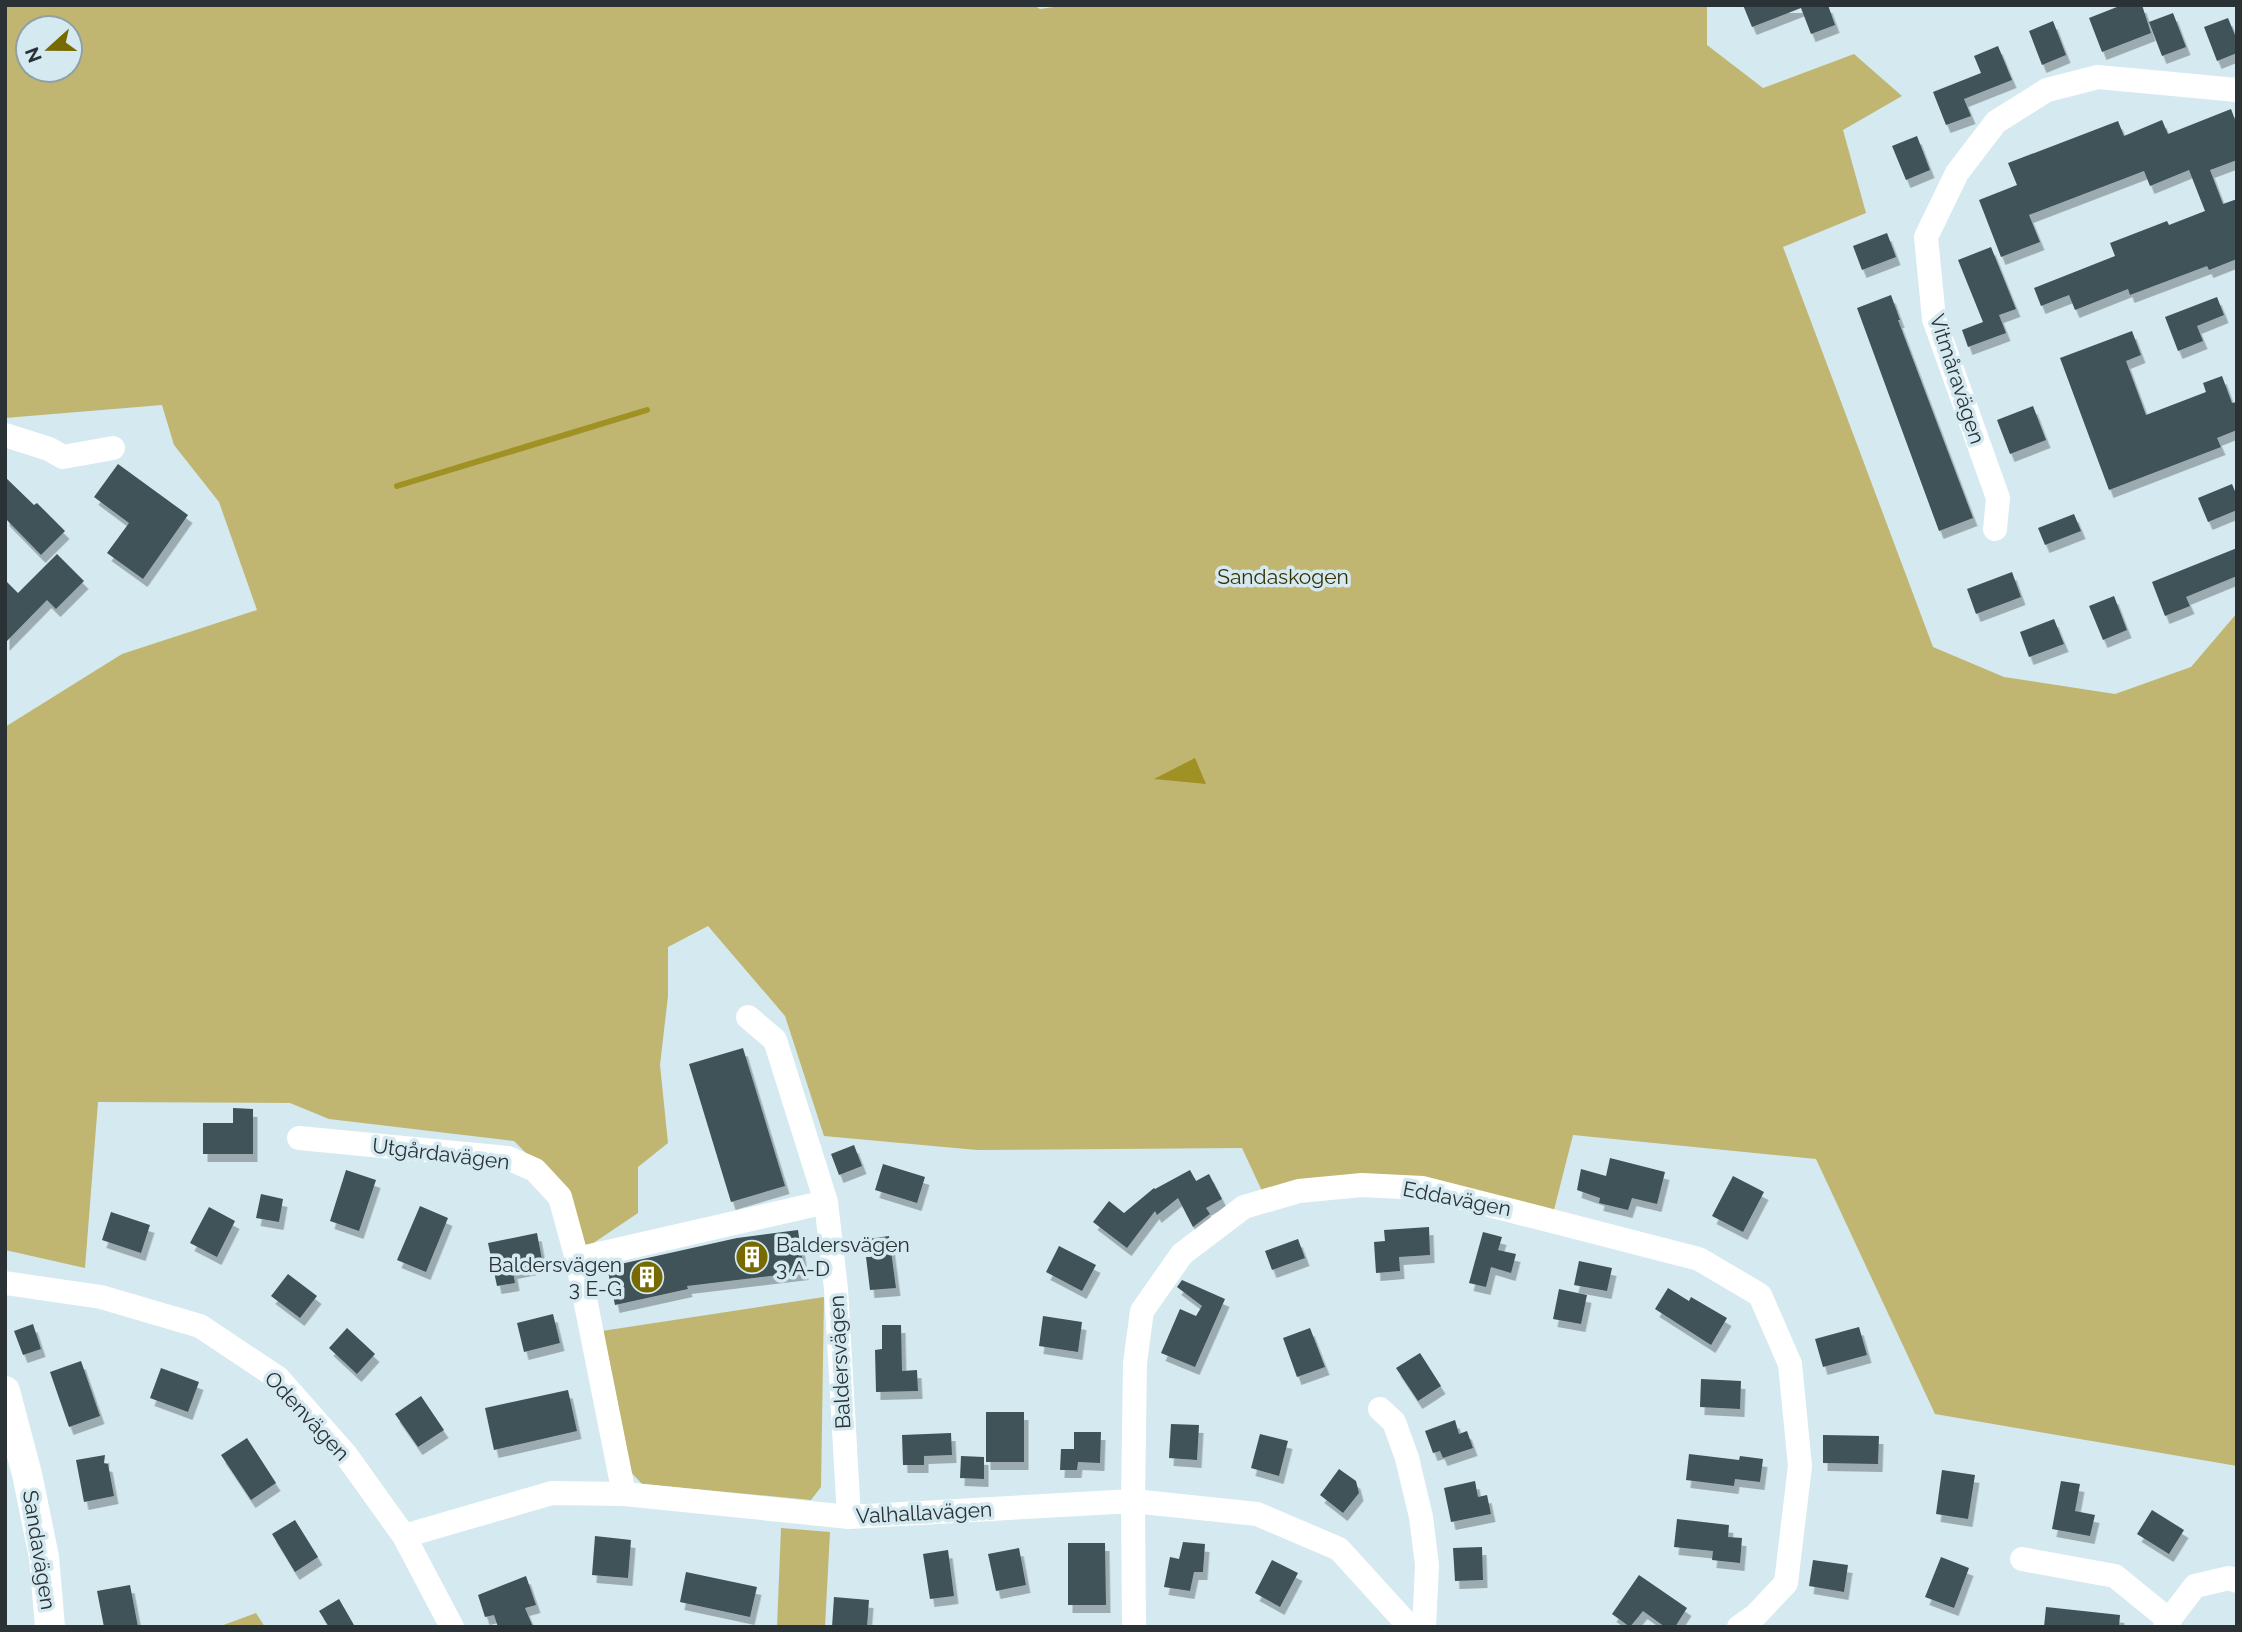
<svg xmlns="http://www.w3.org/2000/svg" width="2242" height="1632" viewBox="0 0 2242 1632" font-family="Raleway,sans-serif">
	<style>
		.green { fill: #c0b671; fill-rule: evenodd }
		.water { fill: #a09124 }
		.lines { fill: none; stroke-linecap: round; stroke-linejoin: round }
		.stream { stroke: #a09124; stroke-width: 6 }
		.building { fill: #415258; filter: url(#shadow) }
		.minor { stroke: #fff; stroke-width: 24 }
		.tertiary { stroke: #fff; stroke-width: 30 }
		.labels { text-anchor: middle; stroke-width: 7; stroke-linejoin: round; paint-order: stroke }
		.street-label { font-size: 21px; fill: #2a3235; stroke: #d4e9f0 }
		.park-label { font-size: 21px; fill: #363002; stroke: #d4e9f0 }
		.poi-label { font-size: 21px; fill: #2a3235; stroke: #d4e9f0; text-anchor: start }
	</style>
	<defs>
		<filter id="shadow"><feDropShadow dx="4.5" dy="8" stdDeviation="0" flood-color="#0004"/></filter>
	</defs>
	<rect width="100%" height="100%" fill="#d4e9f0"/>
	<path class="green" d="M5,5h1029l6,4 28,-4h639v40l56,43 91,-34 48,42 -59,34 23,83 -83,34 150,400 71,30 111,17 76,-27 46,-54v853l-302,-52 -119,-255 -243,-24 -19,75 -130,-32 -162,13 -20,-43 -265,2 -153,-14 -39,-120 -77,-90 -40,21v49l-8,69 8,78 -30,24v46l-52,35 -18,-53 -54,-54 -185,-22 -39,-16 -192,-1 -13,166 -80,-18v-523l117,-73 135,-44 -38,-108 -45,-57 -12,-40 -157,13zM28,28h42v42h-42z
		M824,1297l-3,190 -10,13 -169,-16 -12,-13 -28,-140z
		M781,1528l49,4 -5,95h-48z
		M256,1613l9,14h-47z"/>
	<path class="water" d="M1195,758l11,26 -52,-5z"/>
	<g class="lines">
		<path class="stream" d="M397,486l250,-76"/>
	</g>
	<path class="building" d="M1743,5h85l7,20 -24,9 -10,-26 -49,19z
		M2122,5h20l9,28 -49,19 -13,-34z
		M2173,13l13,34 -24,9 -13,-34z
		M2228,18l9,22v13l-20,8 -13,-34z
		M2053,21l13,34 -24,10 -13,-34z
		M1998,46l14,34 -48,19 7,17 -25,9 -13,-33 48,-19 -7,-17z
		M2231,109l6,16v35l-27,10 13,34 14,-5v60l-28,11 -2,-4 -77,29 -2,-6 -53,21 -6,-15 -28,11 -7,-18 81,-32 -5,-13 57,-22 2,4 36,-14 -16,-41 -39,16 -6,-15 -115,44 11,27 -39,15 -22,-57 38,-15 -9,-22 110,-42 6,15 38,-16 6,14z
		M1917,136l13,34 -24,10 -14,-34z
		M1887,233l9,24 -34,13 -9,-24z
		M1991,247l25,62 -17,6 7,18 -38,14 -6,-17 21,-8 -25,-62z
		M1891,295l9,25h-2l75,198 -34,13 -82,-223z
		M2217,297l7,18 -27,11 6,15 -25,10 -13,-34z
		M2132,331l9,24 -15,6 20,54 60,-23 -3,-9 19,-7 10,27 5,-1v28l-20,8 4,9 -112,43 -49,-132z
		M2033,406l13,34 -36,14 -13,-34z
		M118,464l70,51 -45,64 -36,-26 22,-30 -35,-26z
		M5,477l29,28 3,-2 28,28 -24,24 -36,-37z
		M2232,484l5,12v14l-29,12 -10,-24z
		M2074,514l7,17 -36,14 -7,-17z
		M2237,548v28l-51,21 4,9 -25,10 -13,-34z
		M57,554l27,27 -28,28 -9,-9 -42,43v-63l13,13z
		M2012,572l9,25 -45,17 -9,-25z
		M2114,596l13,34 -24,10 -14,-34z
		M2054,619l10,25 -35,13 -9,-25z
		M743,1048l42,138 -54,16 -42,-138z
		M233,1108l20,1v45h-50v-31h30z
		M854,1145l8,21 -23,9 -8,-21z
		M1610,1158l55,14 -8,32 -25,-6 -4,12 -29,-7 1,-5 -23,-8 4,-21 25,7z
		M883,1164l42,13 -8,26 -42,-13z
		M346,1170l30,10 -17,51 -29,-10z
		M1190,1170l6,11 13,-7 13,25 -16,9 4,6 -17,13 -15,-29 -21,17 -2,-4 -28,37 -34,-26 16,-21 15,12 30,-25 1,1z
		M1733,1176l31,16 -21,40 -31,-16z
		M261,1194l22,5 -4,23 -23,-4z
		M420,1206l28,12 -22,54 -29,-12z
		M209,1207l26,14 -18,36 -27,-14z
		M111,1212l39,13 -9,28 -39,-13z
		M1429,1227l1,28 -31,2 1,14 -24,2 -2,-31 11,-1 -1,-11z
		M798,1230l6,42 -117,14 1,3 -73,16 -8,-38 130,-29z
		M1483,1232l19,5 -4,13 18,4 -5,19 -20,-6 -5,20 -17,-4z
		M537,1233l6,32 -30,6 2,12 -18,3 -9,-43z
		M889,1236l7,52 -26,2 -4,-33h5l-3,-18z
		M1298,1239l7,19 -33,12 -7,-19z
		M1059,1246l37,19 -14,26 -36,-19z
		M1579,1261l33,7 -5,23 -33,-6z
		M288,1274l29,22 -17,22 -29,-22z
		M1182,1280l43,19 -30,68 -34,-14 19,-44 16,7 6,-10 -25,-19z
		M1668,1288l21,13 2,-4 36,21 -16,27 -56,-36z
		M1559,1289l28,6 -6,29 -28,-5z
		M553,1314l7,29 -36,9 -7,-29z
		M1043,1316l39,6 -4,30 -39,-6z
		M33,1324l8,25 -18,6 -9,-24z
		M882,1325h19l1,46 15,-1 1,21 -42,1 -1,-42 7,-1z
		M1859,1327l8,28 -44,12 -8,-28z
		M347,1328l28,26 -18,20 -28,-26z
		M1310,1328l15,39 -28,10 -14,-39z
		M1420,1353l21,33 -23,15 -22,-33z
		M81,1361l19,55 -31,11 -19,-55z
		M161,1368l38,14 -11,30 -38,-14z
		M1701,1379l40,2 -1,28 -40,-2z
		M568,1390l9,41 -83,19 -9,-42z
		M421,1396l23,34 -26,17 -23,-33z
		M986,1412h38v50h-38z
		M1455,1420l4,14 8,-3 6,17 -30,10 -3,-7 -7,2 -8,-22z
		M1171,1424l28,1 -2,35 -28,-2z
		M1074,1432h27l-1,31 -22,-1 -1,8h-17l1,-21h13z
		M951,1433l1,22 -28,1v9h-21l-1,-30z
		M1260,1434l28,7 -9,35 -28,-8z
		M1823,1435l56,1 -1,28 -55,-1z
		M247,1438l29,45 -25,17 -30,-45z
		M1689,1454l50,6 1,-4 23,3 -3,23 -25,-3 -1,7 -48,-6z
		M105,1455l-1,8 4,1 6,32 -30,6 -8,-42z
		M961,1456l23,1v22l-24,-1z
		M1339,1469l17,12 3,12 -16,20 -23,-18z
		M1942,1470l33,5 -7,44 -32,-5z
		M1475,1481l3,16 9,-2 4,19 -40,8 -7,-34z
		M2061,1481l19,3 -5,27 20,4 -5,21 -38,-7z
		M2152,1510l32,20 -15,24 -32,-20z
		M1677,1519l52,6 -1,12 14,1 -2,25 -28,-3 1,-9 -39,-4z
		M295,1520l23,37 -23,15 -23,-38z
		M595,1536l36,4 -3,38 -36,-3z
		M1183,1542l22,2 -2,28h-9l-4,19 -26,-4 6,-30 9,2z
		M1068,1543h37l1,62h-38z
		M1482,1547l1,33 -28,1 -2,-33z
		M1019,1548l7,37 -30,6 -8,-37z
		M948,1550l6,46 -24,3 -7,-45z
		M1941,1557l28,11 -15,40 -29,-11z
		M1272,1560l26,13 -18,34 -25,-14z
		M1813,1560l35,5 -4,27 -35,-6z
		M686,1572l71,15 -7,30 -70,-15z
		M1639,1575l48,33 -12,19h-10l-22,-16 -13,16 -18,-13z
		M526,1576l10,29 -11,3 8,19h-35l-4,-12 -9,2 -7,-22z
		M130,1585l8,42h-34l-7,-36z
		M834,1597l35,3 -2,27h-35z
		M339,1599l16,28h-26l-10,-16z
		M2046,1607l74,8 -1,12h-75z"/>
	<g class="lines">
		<path class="minor" d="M5,435l44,14 14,8 50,-9
			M1995,529l3,-31 -64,-179 -8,-82 31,-64 39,-51 51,-32 51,-13 139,13
			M748,1017l27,23 51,162 10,87 13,228
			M299,1138l209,20 27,12 25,27 17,62 47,235
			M577,1259l249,-57
			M5,1283l96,14 99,29 78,52 68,77 58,81 48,91
			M1380,1409l14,13 13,36 14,59 6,48 -3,62
			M404,1536l148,-43 72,1 225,23 284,-16 124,13 82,35 71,78
			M2022,1559l93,17 54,44 -4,7
			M2169,1620l26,-34 34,-8 8,3
			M1134,1627l-1,-126 2,-138 7,-52 40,-57 62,-47 55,-16 63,-6 61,3 276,71 61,36 30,69 10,102 -14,117 -30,32 -17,12"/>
		<path class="tertiary" d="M5,1391l22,83 17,83 6,70"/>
	</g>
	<defs>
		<symbol id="building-disc" viewBox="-11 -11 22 22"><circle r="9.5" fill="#766a01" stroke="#d4e9f0"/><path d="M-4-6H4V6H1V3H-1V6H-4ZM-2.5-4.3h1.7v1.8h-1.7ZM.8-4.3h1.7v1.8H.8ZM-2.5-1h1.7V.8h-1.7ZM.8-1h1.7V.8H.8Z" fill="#fff"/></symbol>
	</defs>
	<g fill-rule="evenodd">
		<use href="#building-disc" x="733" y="1238" width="38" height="38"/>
		<use href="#building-disc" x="628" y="1258" width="38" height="38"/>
	</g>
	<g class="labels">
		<g class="street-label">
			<text transform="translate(1957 379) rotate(72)" y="7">Vitmåravägen</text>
			<text transform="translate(441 1154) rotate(7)" y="7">Utgårdavägen</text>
			<text transform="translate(1457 1199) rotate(11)" y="7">Eddavägen</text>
			<text transform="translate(840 1362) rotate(-93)" y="7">Baldersvägen</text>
			<text transform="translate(307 1416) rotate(47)" y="7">Odenvägen</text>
			<text transform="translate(924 1513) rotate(-3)" y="7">Valhallavägen</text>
			<text transform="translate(39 1550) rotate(81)" y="7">Sandavägen</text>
		</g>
		<g class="park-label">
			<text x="1283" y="584">Sandaskogen</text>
		</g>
		<g class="poi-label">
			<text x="776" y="1252">Baldersvägen<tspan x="776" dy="24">3 A-D</tspan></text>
			<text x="622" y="1272" text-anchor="end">Baldersvägen<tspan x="622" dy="24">3 E-G</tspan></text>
		</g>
	</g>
	<rect width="2242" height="1632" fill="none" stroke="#2a3235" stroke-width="14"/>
	<g transform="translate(49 49) rotate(249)"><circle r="33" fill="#d4e9f0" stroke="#90a0a5" stroke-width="2"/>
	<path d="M0-5L12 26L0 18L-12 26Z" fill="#766a01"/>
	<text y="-10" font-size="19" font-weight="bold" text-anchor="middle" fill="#2a3235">N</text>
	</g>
</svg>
